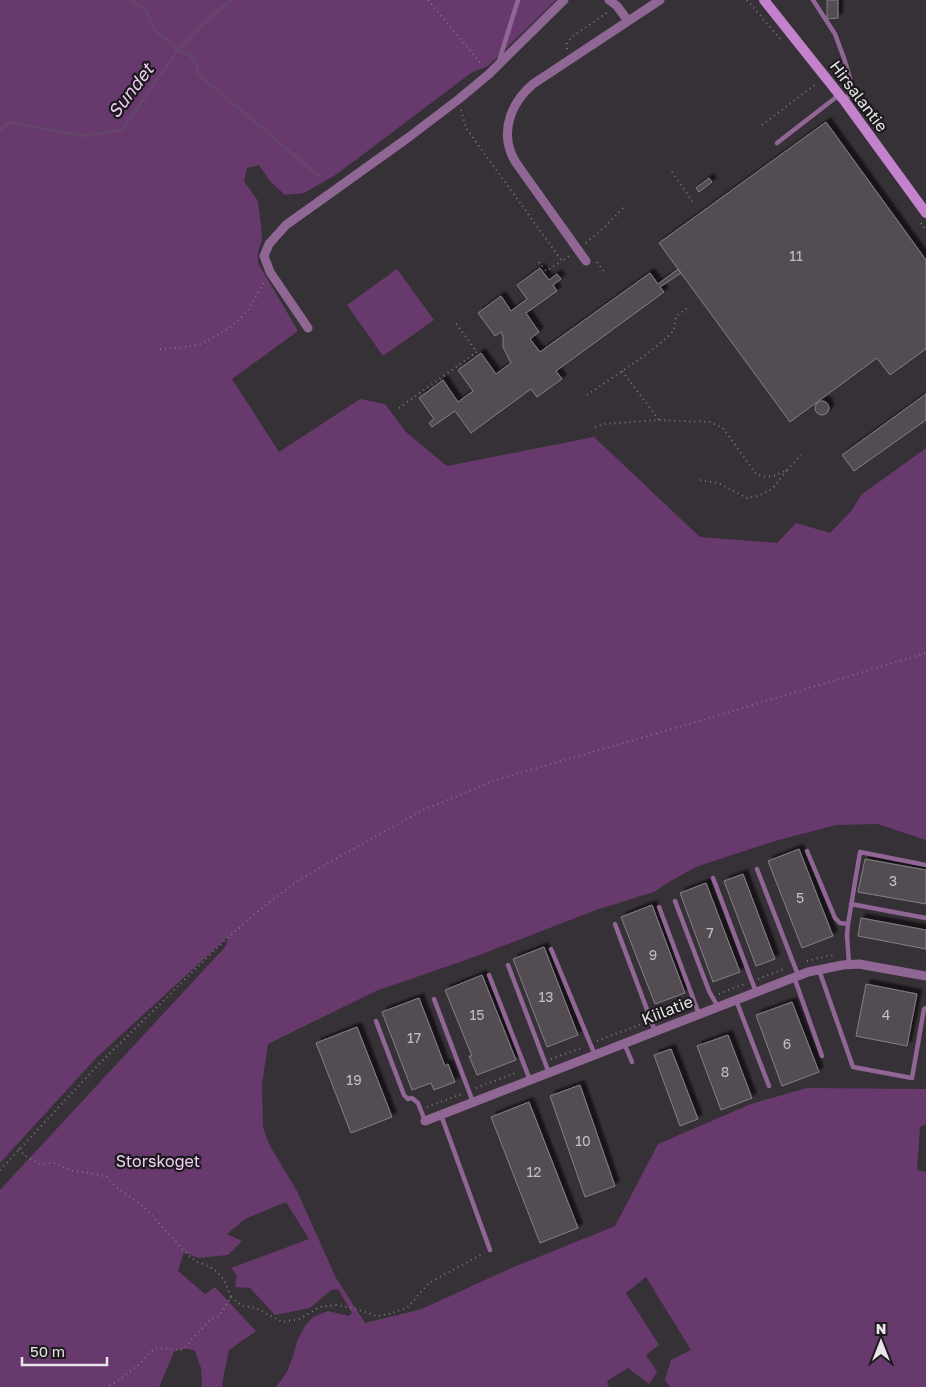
<svg xmlns="http://www.w3.org/2000/svg" width="926" height="1387" viewBox="0 0 926 1387" font-family="'Golos Text',sans-serif">
	<style>
		.green { fill: #68396d }
		.lines { fill: none; stroke-linecap: round; stroke-linejoin: round }
		.stream { stroke: #644569; stroke-width: 3 }
		.building { fill: #524e53; stroke: #847f84; filter: url(#shadow) }
		.path { stroke: #7b777c; stroke-width: 2; stroke-dasharray: 1 4; stroke-linecap: butt }
		.lane { stroke: #906695; stroke-width: 4.5 }
		.street { stroke: #906695; stroke-width: 9 }
		.secondary { stroke: #c481cc; stroke-width: 10 }
		.labels { text-anchor: middle; stroke-width: 4.5; stroke-linejoin: round; paint-order: stroke }
		.number-label { font-size: 14px; fill: #c2bfc3 }
		.street-label { font-size: 16px; fill: #e7e5e8; stroke: #1c1a1c }
		.park-label { font-size: 16px; fill: #f4d1f7; stroke: #1c1a1c }
		.water-label { font-size: 18px; font-style: italic; fill: #f0cdf4; stroke: #1c1a1c }
	</style>
	<defs>
		<filter id="shadow"><feDropShadow dx="4.5" dy="-4.5" stdDeviation="1" flood-color="#0009"/></filter>
	</defs>
	<rect width="100%" height="100%" fill="#363136"/>
	<path class="green" d="M0,0h556l-68,66 -17,7 -134,101 -33,19 -19,2 -16,-15 -10,-15 -12,3 -3,13 14,20 3,25 1,14 -4,12v11l40,68 -66,48 47,73 81,-53 25,5 21,28 41,34 147,-29 106,100 77,6 19,-20 34,10 22,-23 9,-15 65,-47v392l-48,-16 -42,1 -61,16 -79,26 -29,16 -13,9 -55,17 -122,47 -101,35 -108,53 -6,41 1,42 6,17 28,47 39,87 29,45 57,-14 87,-40 106,-43 43,-82 93,-40 56,-16 119,1v35l-6,3 -3,43 9,2v215h-256l-5,-7 6,-20 20,-10 -45,-73 -20,16 33,52 -13,10 11,17 -8,12 -21,-16 -21,13 2,6h-333l11,-15 6,-16 4,-15 8,-15 8,-9 15,-6 21,5 3,-3 -14,-24 -7,1 -21,18 -35,7 -25,-27 -15,-1 2,-11 -6,-8 78,-29 -23,-37 -41,17 -18,15 15,7 -14,14 -30,3 -14,-6 -6,19 27,23 10,-7 41,44 -27,19 -7,34 1,3h-21l-1,-19 -6,-17c-7,-3 -15,-3 -21,1l-15,35h-159v-197l226,-244 2,-9 -131,120 -97,106z
		M397,269l37,51 -51,36 -36,-51z"/>
	<g class="lines">
		<path class="stream" d="M132,0l15,12 8,18 23,20 12,6 7,9 1,9 122,103
			M0,131l9,-9 74,14 39,-6 56,-80 27,-28 26,-22"/>
	</g>
	<path class="building" d="M827,0h11v18l-11,1z
		M826,122l100,138v89l-36,26 -13,-17 -87,64 -131,-179z
		M709,178l3,4 -13,10 -3,-4z
		M540,268l9,12 8,-6 4,5 -8,6 4,6 -31,22 13,19 -9,7 10,13 110,-79 8,11 20,-15 3,4 -21,14 4,5 -108,79 6,8 -25,18 -6,-8 -60,44 -16,-22 -23,16 -3,-4 5,-4 -15,-21 24,-18 15,22 15,-11 -15,-21 23,-17 15,21 15,-11 -8,-16v-11l-2,-4 -6,4 -17,-23 23,-17 10,15 16,-12 -10,-14z
		M926,394v26l-72,51 -12,-16z
		M815 408a7 7 0 1 1 14 0a7 7 0 1 1-14 0Z
		M799,849l34,87 -31,12 -34,-87z
		M865,859l61,11v34l-68,-12z
		M743,874l32,85 -19,7 -32,-85z
		M706,883l34,89 -27,10 -33,-89z
		M652,905l33,88 -30,11 -34,-87z
		M861,918l65,12v19l-68,-13z
		M544,947l34,88 -31,12 -34,-88z
		M482,975l34,85 -39,15 -8,-19h3l-27,-66z
		M866,984l51,10 -10,52 -51,-10z
		M419,998l26,68 3,-2 7,18 -21,8 -3,-7 -19,7 -30,-78z
		M792,1002l27,70 -37,14 -26,-71z
		M357,1027l35,90 -41,16 -35,-90z
		M728,1035l24,63 -31,12 -24,-64z
		M671,1049l27,70 -18,7 -26,-71z
		M580,1085l35,101 -30,11 -35,-101z
		M529,1102l49,126 -38,15 -49,-126z"/>
	<g class="lines">
		<path class="path" d="M428,0l54,65
			M747,0l34,40
			M567,49v-6l6,-7 35,-24
			M461,110l5,18 96,133 9,-6
			M762,125l54,-41
			M672,172l23,33
			M921,223l5,7
			M586,243l20,-17 18,-19
			M539,262l7,9 16,-10
			M597,262l9,12
			M160,349l25,-2 16,-3 27,-15 19,-17 17,-30
			M622,371l37,49
			M587,395l60,-41 24,-20 3,-5 2,-13 13,-9
			M399,408l78,-56 -23,-31
			M595,427l9,-3 55,-4 51,2 13,6 33,46 10,3 10,-2 11,-5 -15,19 -14,7 -11,2 -29,-15 -19,-3
			M787,470l14,-15
			M807,961l20,-5 8,-1
			M758,979l28,-11
			M719,994l25,-10
			M658,1018l31,-12
			M597,1041l47,-18
			M551,1059l33,-12
			M476,1088l42,-16
			M427,1107l35,-13
			M19,1149l5,6 16,9 14,-1 18,8 19,2 16,4 9,10 27,19 45,49 9,7 7,2 11,6 9,10 7,17 -12,19 -8,3 -19,20 -4,6 -8,5 -23,-2 -7,4 -9,11 -22,17 -12,7
			M0,1170l100,-107 124,-122 38,-33 35,-27 72,-41 52,-29 74,-31 201,-58 230,-69
			M231,1297l11,9 14,2 26,14 17,-3 21,-12 16,-2 16,3 25,8 12,-2 18,-6 22,-25 55,-30"/>
		<path class="lane" d="M813,0l22,34 10,27 7,25 -6,16
			M499,61l19,-61
			M777,143l62,-48
			M807,851l28,67 5,5 8,1
			M757,869l41,106
			M713,878l43,114
			M675,901l34,90 9,16
			M851,904l75,14
			M659,907l40,107
			M615,924l40,107
			M551,949l44,106
			M849,964l-2,-29 1,-11 12,-72 66,13
			M508,965l41,108
			M819,970l34,97 59,11 12,-69 2,-1
			M489,975l41,105
			M794,977l28,79
			M434,999l39,103
			M736,1000l33,86
			M376,1021l28,74 4,4 4,-1 6,5 7,18
			M624,1043l8,19
			M441,1115l49,135"/>
		<path class="street" d="M609,0l8,6 11,15
			M586,261l-67,-94c-3,-4 -6,-9 -8,-14 -10,-26 2,-52 22,-69l127,-84
			M308,328l-38,-56 -6,-16 5,-12 17,-19 123,-88 50,-38 30,-25 75,-74
			M425,1121l383,-149 35,-7 16,-1 67,12"/>
		<path class="secondary" d="M764,0l82,103 80,110"/>
	</g>
	<g class="labels">
		<g class="number-label">
			<text x="796" y="261">11</text>
			<text x="893" y="886">3</text>
			<text x="800" y="903">5</text>
			<text x="710" y="938">7</text>
			<text x="653" y="960">9</text>
			<text x="546" y="1002">13</text>
			<text x="477" y="1020">15</text>
			<text x="886" y="1020">4</text>
			<text x="414" y="1043">17</text>
			<text x="787" y="1049">6</text>
			<text x="725" y="1077">8</text>
			<text x="354" y="1085">19</text>
			<text x="583" y="1146">10</text>
			<text x="534" y="1177">12</text>
		</g>
		<g class="street-label">
			<text transform="translate(859 96) rotate(53)" y="6">Hirsalantie</text>
			<text transform="translate(667 1010) rotate(-21)" y="6">Kiilatie</text>
		</g>
		<g class="park-label">
			<text x="158" y="1167">Storskoget</text>
		</g>
		<g class="water-label">
			<text transform="translate(131 91) rotate(-53)" y="6">Sundet</text>
		</g>
	</g>
	<g transform="translate(881 1342)" stroke="#1c1a1c" stroke-width="4" paint-order="stroke">
	<path d="M0-4L9 19L0 12L-9 19Z" fill="#e7e5e8"/>
	<text y="-8" font-size="14" font-weight="bold" text-anchor="middle" fill="#e7e5e8">N</text>
	</g>
	<path d="M22 1357v8h85v-8" fill="none" stroke="#e7e5e8" stroke-width="2.5"/>
	<text x="30" y="1357" font-size="15" fill="#e7e5e8" stroke="#1c1a1c" stroke-width="4" paint-order="stroke">50 m</text>
</svg>
